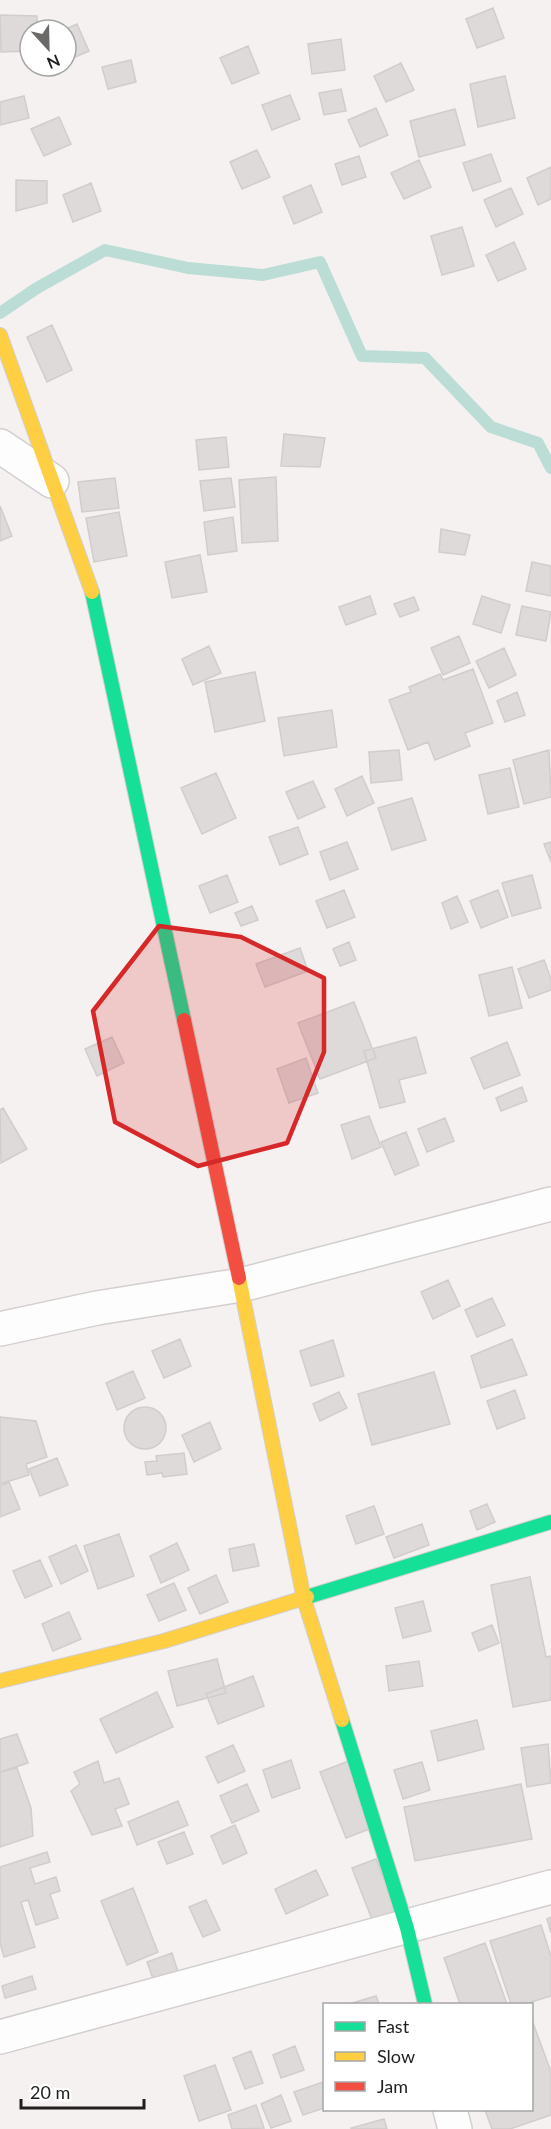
<svg xmlns="http://www.w3.org/2000/svg" width="551" height="2129" viewBox="0 0 551 2129" font-family="Lato,sans-serif">
	<style>
		.lines { fill: none; stroke-linecap: round; stroke-linejoin: round }
		.stream { stroke: #bcddd6; stroke-width: 12 }
		.building { fill: #dedada; stroke: #d1cdcd; stroke-width: 1.5 }
		.street-casing { stroke: #d3cfcf; stroke-width: 36 }
		.fast-casing { stroke: #d3cfcf; stroke-width: 16 }
		.slow-casing { stroke: #d3cfcf; stroke-width: 16 }
		.jam-casing { stroke: #d3cfcf; stroke-width: 16 }
		.street { stroke: #fefdfd; stroke-width: 33 }
		.fast { stroke: #16e098; stroke-width: 14 }
		.slow { stroke: #ffcf43; stroke-width: 14 }
		.jam { stroke: #f24e42; stroke-width: 14 }
		.marked { fill: #d62828; fill-opacity: 0.2; stroke: #d62828; stroke-width: 4.5; stroke-linejoin: round }
	</style>
	<rect width="100%" height="100%" fill="#f6f1f1"/>
	<g class="lines">
		<path class="stream" d="M0,313l37,-25 68,-38 83,18 75,7 57,-13 42,94 63,2 66,69 47,16 13,25"/>
	</g>
	<path class="building" d="M493,8l11,30 -27,10 -11,-29z
		M0,15l37,1v14h-7v21l-29,1z
		M77,24l12,27 -23,10v-31h-3z
		M341,39l4,31 -33,4 -4,-30z
		M248,46l11,27 -27,11 -12,-26z
		M131,60l5,22 -28,7 -6,-22z
		M401,63l13,27 -28,12 -12,-26z
		M505,76l10,42 -37,9 -8,-43z
		M341,89l5,22 -22,4 -5,-22z
		M290,95l10,24 -28,11 -10,-25z
		M24,96l5,22 -29,7v-23z
		M376,108l12,27 -28,12 -12,-27z
		M455,109l10,36 -46,12 -9,-36z
		M59,117l12,27 -27,12 -13,-27z
		M257,150l13,27 -28,12 -12,-27z
		M491,154l10,27 -28,10 -10,-28z
		M359,156l7,21 -24,8 -7,-21z
		M419,160l12,27 -27,12 -13,-26z
		M551,167v32l-13,6 -11,-27z
		M16,180l31,1v22l-31,8z
		M91,183l10,28 -28,11 -10,-27z
		M311,185l11,27 -28,12 -11,-27z
		M511,188l12,26 -27,13 -12,-27z
		M462,227l12,39 -32,9 -11,-39z
		M514,242l12,27 -28,12 -12,-26z
		M52,325l20,45 -25,12 -20,-45z
		M284,434l41,4 -5,29 -39,-1z
		M226,437l3,30 -30,3 -3,-30z
		M276,477l2,64 -36,2 -3,-63z
		M115,478l4,30 -37,4 -4,-30z
		M231,478l4,29 -31,4 -4,-30z
		M0,506l12,30 -12,5z
		M119,512l8,44 -33,6 -8,-44z
		M233,517l4,34 -29,4 -4,-33z
		M441,529l29,6 -5,20 -26,-3z
		M200,555l7,37 -35,6 -7,-36z
		M532,562l19,4v30l-25,-5z
		M370,596l6,18 -30,11 -7,-18z
		M482,596l28,9 -9,28 -28,-9z
		M414,597l5,13 -19,7 -6,-13z
		M522,606l29,6 -5,29 -30,-6z
		M459,636l11,27 -27,12 -12,-27z
		M209,646l12,27 -28,12 -11,-26z
		M504,648l12,27 -27,13 -13,-27z
		M473,669l20,54 -28,10 5,13 -35,14 -7,-18 -20,8 -19,-50 22,-8 -2,-5 31,-13 3,6z
		M255,672l10,49 -50,11 -10,-50z
		M517,692l8,23 -20,7 -8,-21z
		M332,710l5,37 -53,9 -6,-38z
		M399,750l3,30 -31,3 -2,-31z
		M549,750l2,47 -27,7 -11,-44z
		M510,768l9,39 -31,7 -9,-39z
		M216,773l20,45 -34,16 -21,-46z
		M362,776l12,27 -27,13 -12,-27z
		M313,781l12,26 -27,12 -12,-27z
		M412,798l14,42 -34,10 -14,-42z
		M298,827l10,27 -28,11 -11,-28z
		M347,842l11,27 -28,11 -10,-28z
		M551,842v20l-7,-18z
		M227,875l11,27 -28,11 -11,-27z
		M532,875l9,33 -29,8 -10,-33z
		M344,890l11,27 -28,11 -11,-27z
		M498,890l10,27 -27,11 -11,-27z
		M457,896l11,26 -17,7 -9,-26z
		M252,906l6,14 -17,6 -6,-13z
		M349,942l7,18 -16,6 -7,-17z
		M300,948l8,23 -43,16 -9,-23z
		M544,960l7,19v11l-22,8 -11,-29z
		M512,967l10,41 -33,8 -10,-41z
		M354,1002l22,56 -56,21 -22,-56z
		M112,1037l12,26 -27,13 -12,-27z
		M416,1037l10,36 -27,7 6,22 -25,6 -16,-57z
		M507,1042l13,33 -36,14 -13,-31z
		M306,1058l12,35 -29,10 -12,-34z
		M522,1087l5,14 -26,10 -5,-13z
		M3,1108l24,41 -26,14 -1,-53z
		M369,1116l12,31 -29,12 -11,-34z
		M445,1118l9,23 -27,11 -9,-23z
		M406,1132l13,33 -24,10 -14,-33z
		M448,1280l12,26 -27,13 -12,-27z
		M492,1298l13,27 -28,12 -12,-27z
		M180,1339l11,27 -27,12 -12,-27z
		M512,1339l15,36 -46,13 -10,-32z
		M333,1340l11,36 -33,10 -11,-35z
		M133,1371l12,27 -28,12 -11,-27z
		M434,1372l16,52 -78,21 -14,-51z
		M515,1390l10,28 -28,11 -10,-28z
		M339,1392l8,16 -27,13 -7,-17z
		M124 1428a21 21 0 1 1 42 0a21 21 0 1 1-42 0Z
		M0,1417l36,4 11,36 -21,7 3,11 -29,9z
		M210,1422l11,27 -27,13 -12,-27z
		M184,1453l3,21 -24,3 -1,-4 -15,2 -2,-13 12,-1 -1,-5z
		M57,1458l11,27 -28,11 -11,-27z
		M9,1482l11,27 -20,8v-31z
		M487,1504l8,18 -18,8 -7,-19z
		M374,1506l10,28 -28,10 -10,-28z
		M422,1524l7,21 -35,13 -8,-21z
		M119,1534l15,42 -36,13 -14,-43z
		M177,1543l12,27 -28,13 -11,-27z
		M254,1544l5,22 -26,5 -4,-22z
		M76,1545l12,26 -27,13 -12,-27z
		M40,1560l12,26 -27,12 -12,-27z
		M216,1575l12,27 -28,12 -12,-26z
		M530,1577l16,80 5,-1v44l-38,7 -22,-122z
		M174,1583l12,27 -27,11 -12,-26z
		M423,1601l8,30 -28,7 -8,-30z
		M69,1612l12,27 -28,12 -11,-27z
		M492,1625l7,18 -20,8 -7,-18z
		M217,1659l9,34 -49,13 -9,-35z
		M419,1661l4,25 -34,5 -3,-25z
		M253,1676l11,30 -46,18 -12,-30z
		M157,1692l16,35 -57,26 -16,-34z
		M477,1720l7,29 -46,12 -7,-30z
		M17,1734l11,29 -28,9v-33z
		M548,1744l3,39 -24,4 -6,-39z
		M233,1745l12,26 -27,12 -12,-26z
		M354,1759l26,66 -34,13 -26,-66z
		M291,1760l9,28 -28,10 -9,-28z
		M98,1761l6,22 15,-5 10,26 -14,5 7,17 -30,9 -21,-44 9,-7 -6,-12z
		M422,1762l8,28 -27,9 -9,-29z
		M17,1768l14,40 2,28 -33,11v-75z
		M247,1784l12,27 -27,12 -12,-27z
		M521,1784l11,55 -117,22 -11,-54z
		M178,1801l10,24 -51,20 -9,-23z
		M235,1825l12,28 -24,11 -12,-28z
		M184,1832l9,22 -26,10 -9,-22z
		M47,1852l3,10 -20,6 5,16 21,-7 4,14 -10,3 8,24 -22,7 -8,-25 -7,2 14,45 -31,10 -4,-14v-76z
		M376,1859l21,54 -24,9 -21,-54z
		M316,1870l12,25 -42,19 -11,-25z
		M133,1888l25,64 -31,13 -26,-64z
		M206,1900l14,30 -17,7 -14,-30z
		M551,1917v16l-4,-14z
		M541,1925l10,31v40l-26,8h-14l-21,-63z
		M485,1943l22,61h-47l-16,-46z
		M172,1953l8,25 -24,9 -9,-25z
		M32,1976l4,13 -31,9 -3,-12z
		M376,1996l3,8h-30z
		M532,2020l19,52v43l-41,14h-18l-7,-19h47z
		M295,2046l9,24 -23,8 -8,-23z
		M251,2051l12,32 -18,6 -12,-31z
		M215,2065l16,45 -32,11 -15,-45z
		M323,2082l1,26 -21,7 -9,-23z
		M281,2095l10,26 -20,7 -10,-24z
		M256,2105l8,23 -32,1 -4,-14z
		M384,2119l3,10h-36v-1z"/>
	<g class="lines">
		<defs>
			<path id="street" d="M0,446l52,35
				M0,1329l97,-21 144,-23 310,-81
				M0,2037l551,-150
				M450,2110l5,19"/>
			<path id="fast" d="M92,592l92,428
				M307,1597l244,-75
				M342,1720l65,208 18,76"/>
			<path id="slow" d="M0,335l92,257
				M239,1278l65,321 38,121
				M0,1681l164,-40 143,-44"/>
			<path id="jam" d="M184,1020l55,258"/>
		</defs>
		<use href="#street" class="street-casing"/>
		<use href="#fast" class="fast-casing"/>
		<use href="#slow" class="slow-casing"/>
		<use href="#jam" class="jam-casing"/>
		<use href="#street" class="street"/>
		<use href="#fast" class="fast"/>
		<use href="#slow" class="slow"/>
		<use href="#jam" class="jam"/>
	</g>
	<path class="marked" d="M159,926l82,11 83,41v74l-37,91 -89,23 -83,-44 -22,-111z"/>
	<rect x="323" y="2003" width="210" height="108" fill="#ffffff" stroke="#a6a5a5" stroke-width="1.5"/>
	<rect x="335" y="2022" width="30" height="9" fill="#16e098" stroke="#a6a5a5" stroke-width="1.5"/>
	<text x="377" y="2033" font-size="18" fill="#201e1e">Fast</text>
	<rect x="335" y="2052" width="30" height="9" fill="#ffcf43" stroke="#a6a5a5" stroke-width="1.5"/>
	<text x="377" y="2063" font-size="18" fill="#201e1e">Slow</text>
	<rect x="335" y="2082" width="30" height="9" fill="#f24e42" stroke="#a6a5a5" stroke-width="1.5"/>
	<text x="377" y="2093" font-size="18" fill="#201e1e">Jam</text>
	<g transform="translate(48 48) rotate(158)"><circle r="28" fill="#ffffff" stroke="#a6a5a5" stroke-width="1.5"/>
	<path d="M0-4.5L10 22L0 15L-10 22Z" fill="#6b6868"/>
	<text y="-9" font-size="16" font-weight="bold" text-anchor="middle" fill="#201e1e">N</text>
	</g>
	<path d="M21 2099v9h123v-9" fill="none" stroke="#201e1e" stroke-width="3"/>
	<text x="30" y="2099" font-size="18" fill="#201e1e" stroke="#ffffff" stroke-width="4.5" paint-order="stroke">20 m</text>
</svg>
